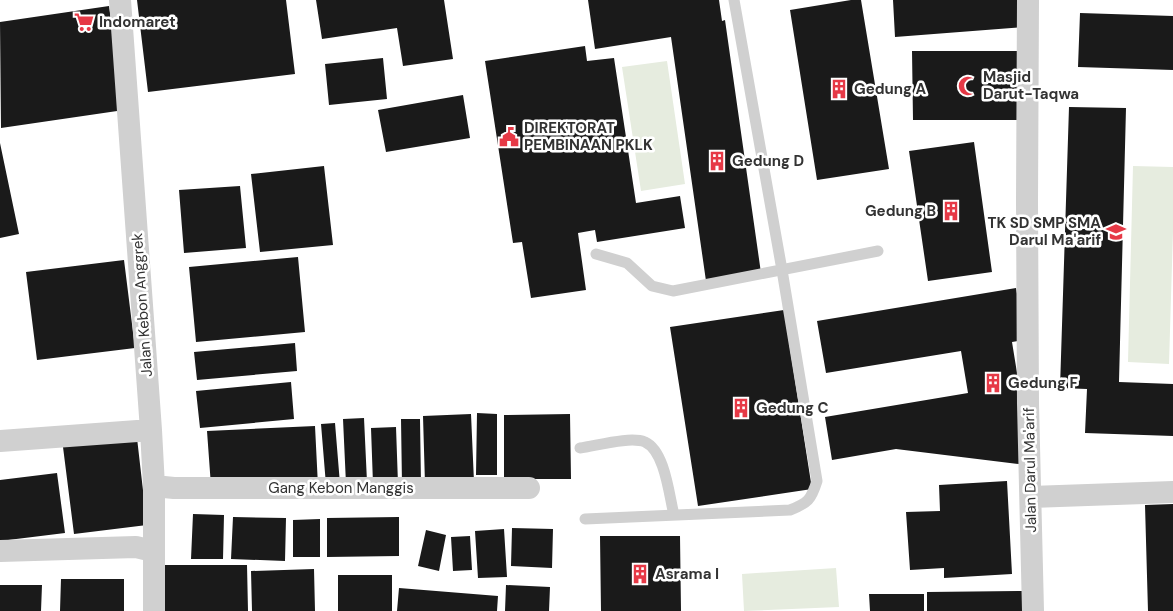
<svg xmlns="http://www.w3.org/2000/svg" width="1173" height="611" viewBox="0 0 1173 611" font-family="'DM Sans',sans-serif">
	<style>
		.green { fill: #e6ecdf }
		.building { fill: #1a1a1a }
		.lines { fill: none; stroke-linecap: round; stroke-linejoin: round }
		.lane { stroke: #d0d0d0; stroke-width: 11 }
		.street { stroke: #d0d0d0; stroke-width: 22 }
		.labels { text-anchor: middle; stroke-width: 5; stroke-linejoin: round; paint-order: stroke }
		.poi-label { font-size: 15px; font-weight: bold; fill: #333; stroke: #fff; text-anchor: start }
		.street-label { font-size: 15px; fill: #333; stroke: #fff }
	</style>
	<rect width="100%" height="100%" fill="#fff"/>
	<path class="green" d="M667,61l18,123 -44,7 -19,-124z
		M1133,166l40,1v64l-4,133 -41,-2z
		M836,568l3,39 -95,4 -2,-37z"/>
	<path class="building" d="M137,0h149l9,74 -147,18z
		M316,0h128l9,59 -50,7 -6,-38 -75,11z
		M588,0h131l3,21 3,-1 36,253 -55,8 -35,-244 -76,12z
		M851,0h10l28,169 -72,11 -27,-170z
		M893,0h132l1,27 -131,10z
		M109,6l15,104 -123,18 -1,-106z
		M1080,13l93,3v54l-95,-3z
		M585,46l2,15 27,-3 22,145 44,-7 5,32 -88,14 -2,-12 -17,3 8,57 -55,8 -9,-56 -9,1 -28,-182z
		M912,51h111v69h-110z
		M383,58l4,41 -58,6 -4,-41z
		M463,95l7,43 -84,14 -8,-42z
		M1069,107l57,1 -7,274 54,2v52l-88,-3 2,-44 -27,-1z
		M974,142l18,130 -64,9 -19,-130z
		M0,143l19,91 -19,4z
		M324,166l9,79 -73,7 -9,-78z
		M240,186l6,62 -62,5 -5,-63z
		M298,257l7,75 -109,10 -7,-75z
		M124,260l11,88 -98,12 -11,-88z
		M1016,288l9,52 -13,2 13,80 -6,42 -123,-15 -64,11 -7,-43 143,-24 -7,-42 -135,22 -9,-52z
		M784,310l28,179 -114,17 -28,-179z
		M295,343l2,28 -100,9 -3,-28z
		M291,382l3,37 -94,9 -4,-37z
		M477,413l20,1v61h-21z
		M471,414l3,68 -49,2 -2,-68z
		M570,414l1,65h-67v-64z
		M364,418l3,64 -21,2 -3,-65z
		M401,419h19l1,65 -19,1z
		M335,423l5,61 -14,1 -5,-61z
		M315,426l3,60h-107l-4,-55z
		M396,427l2,57h-25l-2,-56z
		M137,438l10,87 -73,9 -11,-87z
		M57,473l8,60 -65,8v-61z
		M1007,481l5,93 -68,4v-10l-34,2 -4,-58 34,-1 -1,-26z
		M1173,504v107h-25l-3,-106z
		M193,514l31,1 -1,44h-32z
		M233,517l53,1 -1,43 -54,-2z
		M399,517v39l-72,1v-39z
		M320,519v38h-27v-37z
		M512,528l41,1 -1,39 -41,-2z
		M504,529l3,48 -29,1 -3,-47z
		M426,530l20,5 -7,36 -21,-5z
		M470,536l2,34 -19,1 -2,-34z
		M600,536h80l1,75h-80z
		M161,565h86l1,46h-86z
		M314,569l1,42h-63l-1,-40z
		M338,575h54v36h-54z
		M61,579h63v32h-64z
		M0,585h42l-1,26h-41z
		M506,585l44,2 -1,24h-44z
		M399,588l99,8 -1,15h-100z
		M1026,591l1,20h-100v-19z
		M869,594h55v17h-54z"/>
	<g class="lines">
		<path class="lane" d="M596,254l31,9 25,23 21,5 205,-40
			M580,448c16,-2 50,-12 65,-6 20,9 24,53 29,73
			M585,519l205,-9c18,-7 21,-10 27,-29l-35,-211 -48,-270"/>
		<path class="street" d="M120,0l31,430 3,56v125
			M1028,0l-1,201 1,203 5,207
			M0,441l151,-11
			M154,486l20,2h355
			M1031,497l142,-5
			M0,551l136,-4 17,4"/>
	</g>
	<defs>
		<symbol id="supermarket-bare" viewBox="-9 -9 18 18"><path d="M-6-5.5h2.5l.6 2H6L4.5 2H-2.5L-4.4-4H-6ZM-1.5 3.2a1.3 1.3 0 1 0 .1 0ZM3 3.2a1.3 1.3 0 1 0 .1 0Z" fill="#e63946" stroke="#fff" stroke-width="2.5" paint-order="stroke"/></symbol>
		<symbol id="mosque-bare" viewBox="-9 -9 18 18"><path d="M3.5-4.9A6 6 0 1 0 3.5 4.9A5 5 0 1 1 3.5-4.9Z" fill="#e63946" stroke="#fff" stroke-width="2.5" paint-order="stroke"/></symbol>
		<symbol id="building-bare" viewBox="-9 -9 18 18"><path d="M-4-6H4V6H1V3H-1V6H-4ZM-2.5-4.3h1.7v1.8h-1.7ZM.8-4.3h1.7v1.8H.8ZM-2.5-1h1.7V.8h-1.7ZM.8-1h1.7V.8H.8Z" fill="#e63946" stroke="#fff" stroke-width="2.5" paint-order="stroke"/></symbol>
		<symbol id="civic-bare" viewBox="-9 -9 18 18"><path d="M-.6-6.5H3V-4.5H.6V-3L4-1V1h2V6H-6V1h2V-1L-.6-3ZM-1.2 2.5V6h2.4V2.5Z" fill="#e63946" stroke="#fff" stroke-width="2.5" paint-order="stroke"/></symbol>
		<symbol id="school-bare" viewBox="-9 -9 18 18"><path d="M0-5L7-2L0 1L-7-2ZM-4 1L0 2.5L4 1V4Q0 6-4 4Z" fill="#e63946" stroke="#fff" stroke-width="2.5" paint-order="stroke"/></symbol>
	</defs>
	<g fill-rule="evenodd">
		<use href="#supermarket-bare" x="70" y="8" width="28" height="28"/>
		<use href="#mosque-bare" x="954" y="72" width="28" height="28"/>
		<use href="#building-bare" x="825" y="75" width="28" height="28"/>
		<use href="#civic-bare" x="495" y="123" width="28" height="28"/>
		<use href="#building-bare" x="703" y="147" width="28" height="28"/>
		<use href="#building-bare" x="937" y="197" width="28" height="28"/>
		<use href="#school-bare" x="1102" y="218" width="28" height="28"/>
		<use href="#building-bare" x="979" y="369" width="28" height="28"/>
		<use href="#building-bare" x="727" y="394" width="28" height="28"/>
		<use href="#building-bare" x="626" y="560" width="28" height="28"/>
	</g>
	<g class="labels">
		<g class="poi-label">
			<text x="99" y="27">Indomaret</text>
			<text x="983" y="82">Masjid<tspan x="983" dy="17">Darut-Taqwa</tspan></text>
			<text x="854" y="94">Gedung A</text>
			<text x="524" y="133">DIREKTORAT<tspan x="524" dy="17">PEMBINAAN PKLK</tspan></text>
			<text x="732" y="166">Gedung D</text>
			<text x="936" y="216" text-anchor="end">Gedung B</text>
			<text x="1101" y="228" text-anchor="end">TK SD SMP SMA<tspan x="1101" dy="17">Darul Ma'arif</tspan></text>
			<text x="1008" y="388">Gedung F</text>
			<text x="756" y="413">Gedung C</text>
			<text x="655" y="579">Asrama I</text>
		</g>
		<g class="street-label">
			<text transform="translate(142 305) rotate(-94)" y="5">Jalan Kebon Anggrek</text>
			<text transform="translate(1030 470) rotate(-91)" y="5">Jalan Darul Ma'arif</text>
			<text x="341" y="493">Gang Kebon Manggis</text>
		</g>
	</g>
</svg>
